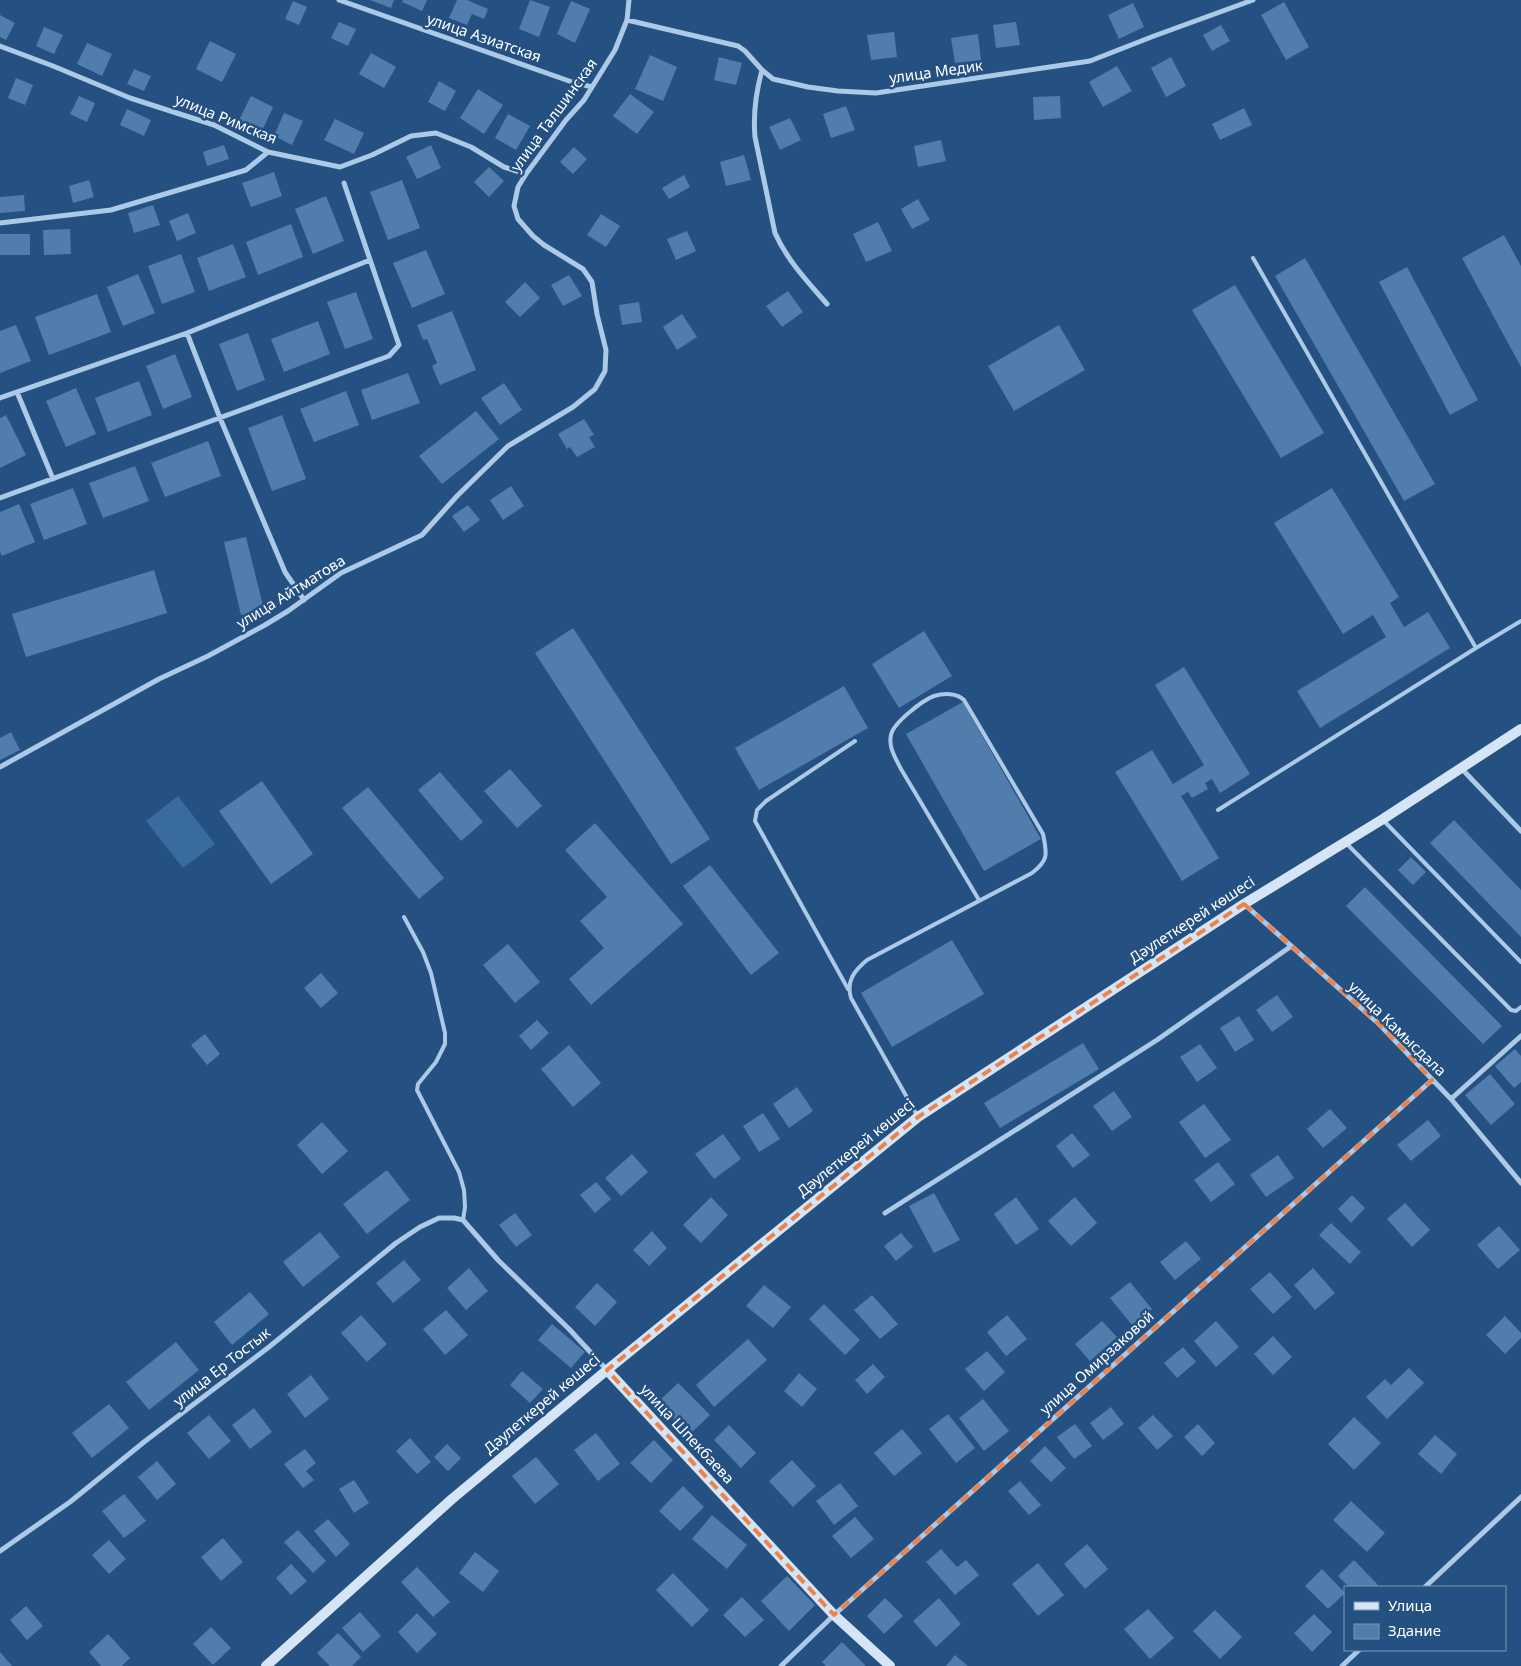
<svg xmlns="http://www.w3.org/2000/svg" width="1521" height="1666" viewBox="0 0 1521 1666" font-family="'Noto Sans',sans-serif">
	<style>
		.green { fill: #396b9e }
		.building { fill: #517dac }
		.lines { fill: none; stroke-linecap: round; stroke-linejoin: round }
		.lane { stroke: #acc9e7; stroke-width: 4 }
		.street { stroke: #acc9e7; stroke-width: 5 }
		.secondary { stroke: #d5e5f6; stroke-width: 10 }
		.marked { fill: none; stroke: #ee8249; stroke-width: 4; stroke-dasharray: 10 6; stroke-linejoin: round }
		.labels { text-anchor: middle; stroke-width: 5; stroke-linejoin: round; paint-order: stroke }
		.street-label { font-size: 15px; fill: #fff; stroke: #245181 }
	</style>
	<rect width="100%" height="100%" fill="#245181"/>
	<path class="green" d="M178,796l37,48 -32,24 -37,-47z"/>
	<path class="building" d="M370,0h24l-3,8z
		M403,0h24l-5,11 -20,-9z
		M457,0h10l21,9 -4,10 -12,-5 -5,11 -18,-7z
		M530,0l20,7 -11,30 -20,-8z
		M293,1l14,6 -8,18 -14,-6z
		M571,1l19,8 -15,34 -18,-9z
		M1284,2l25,45 -23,13 -25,-45z
		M1133,3l11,24 -25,12 -11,-24z
		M0,15l15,8 -9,17 -6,-3z
		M339,22l17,7 -8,17 -17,-8z
		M1016,22l4,23 -24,3 -3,-23z
		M1221,25l9,16 -18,10 -9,-16z
		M44,27l19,8 -9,19 -18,-8z
		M894,32l3,25 -26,3 -4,-25z
		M978,34l3,26 -26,3 -4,-25z
		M210,41l26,13 -14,28 -26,-13z
		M87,43l25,11 -10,22 -25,-12z
		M371,53l25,14 -12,21 -25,-14z
		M650,55l27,12 -14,34 -28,-12z
		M719,57l23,6 -6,22 -22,-5z
		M1171,57l15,29 -20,11 -15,-29z
		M1117,66l15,25 -29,16 -14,-25z
		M134,69l17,7 -7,15 -17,-7z
		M16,78l17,7 -8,20 -17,-7z
		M439,81l17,10 -11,20 -17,-9z
		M478,89l25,16 -19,29 -24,-16z
		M630,94l24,18 -17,22 -24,-18z
		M79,96l16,7 -8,19 -17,-8z
		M251,96l22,11 -11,24 -23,-11z
		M1060,96l1,22 -27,2 -1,-23z
		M846,106l9,24 -24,8 -8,-24z
		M1244,108l8,17 -32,15 -8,-16z
		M127,109l24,11 -7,16 -24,-11z
		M284,113l19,8 -11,24 -18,-9z
		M508,114l22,12 -14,24 -21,-12z
		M790,118l11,22 -21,10 -11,-23z
		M335,119l29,14 -10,21 -30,-14z
		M941,140l5,21 -28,6 -4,-21z
		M224,145l5,14 -22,7 -4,-14z
		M431,145l10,23 -24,11 -11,-22z
		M574,147l13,12 -14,15 -13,-12z
		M744,155l7,25 -25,6 -6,-24z
		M489,167l15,14 -15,16 -15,-15z
		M274,172l8,24 -31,11 -9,-24z
		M684,175l6,12 -21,12 -7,-11z
		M89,180l5,17 -21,6 -4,-17z
		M402,180l18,48 -32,12 -18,-48z
		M24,195l1,16 -25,2v-16z
		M326,196l18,45 -31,13 -18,-45z
		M918,199l12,21 -18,9 -11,-20z
		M153,205l7,20 -26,8 -6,-20z
		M188,213l8,20 -19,8 -8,-20z
		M601,214l19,12 -14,21 -19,-12z
		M878,222l14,29 -26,11 -13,-28z
		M291,224l12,33 -45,18 -12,-33z
		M70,229l1,25 -27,1 -1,-25z
		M687,231l9,20 -20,9 -9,-21z
		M0,234h30v21h-30z
		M1504,235l17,31v101l-59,-109z
		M233,244l13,33 -37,14 -12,-33z
		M426,250l19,44 -33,14 -19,-45z
		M181,254l14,38 -33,12 -14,-38z
		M1305,258l130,226 -31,17 -129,-225z
		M1407,267l71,133 -28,15 -71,-133z
		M138,274l17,39 -32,13 -16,-39z
		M569,275l13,21 -19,10 -12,-21z
		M525,282l15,16 -20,19 -15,-15z
		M1235,285l89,148 -43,25 -89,-148z
		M788,291l15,21 -21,15 -16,-21z
		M356,292l17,47 -28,10 -18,-47z
		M97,294l14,38 -62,23 -14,-38z
		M639,302l3,20 -20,3 -3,-20z
		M452,311l24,59 -36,15 -8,-19 5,-3 -10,-24 -4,1 -6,-15z
		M682,314l15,23 -20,13 -14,-23z
		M318,321l12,33 -46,18 -13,-33z
		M16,325l15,36 -31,12v-42z
		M1059,325l26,45 -71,41 -26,-45z
		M248,333l17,47 -28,11 -18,-47z
		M175,354l17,43 -29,12 -17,-43z
		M408,373l12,30 -48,17 -11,-30z
		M139,381l13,34 -44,17 -13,-34z
		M504,383l18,27 -22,15 -19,-27z
		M76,388l20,46 -30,13 -20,-46z
		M346,391l13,34 -45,17 -14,-33z
		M476,411l23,28 -57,45 -23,-28z
		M6,415l20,40 -26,13v-50z
		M282,415l24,64 -34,12 -24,-63z
		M584,419l10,16 -5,2 6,10 -18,10 -7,-10 -3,2 -9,-15z
		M208,441l13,35 -56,21 -14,-34z
		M135,466l14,35 -46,17 -14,-35z
		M511,486l13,20 -21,14 -13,-20z
		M73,488l14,36 -43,16 -14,-36z
		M1332,488l67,109 -9,6 14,24 24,-15 22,36 -130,80 -23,-37 89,-54 -13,-22 -30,19 -69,-111z
		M19,504l16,38 -33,14 -2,-4v-40z
		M468,505l12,15 -16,12 -12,-16z
		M246,537l18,73 -23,5 -17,-73z
		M154,570l13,43 -141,44 -14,-43z
		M573,628l137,211 -39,25 -136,-211z
		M924,631l28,45 -53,32 -27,-44z
		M1184,667l66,107 -30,19 -8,-14 -7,4 3,6 -16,9 -4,-6 -7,4 38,62 -37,23 -67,-109 37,-22 21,34 31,-19 -49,-80z
		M844,686l24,42 -109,62 -24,-42z
		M963,702l78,137 -57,32 -78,-137z
		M11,732l9,18 -20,10v-22z
		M510,769l32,37 -25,22 -33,-37z
		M440,772l43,50 -22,19 -43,-51z
		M262,781l51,73 -42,30 -52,-73z
		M368,787l76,91 -25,21 -77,-91z
		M1454,820l67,70v47l-91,-94z
		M595,823l88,101 -92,81 -22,-26 35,-31 -24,-27 27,-24 -42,-47z
		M1411,857l15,15 -13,13 -15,-15z
		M710,865l69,88 -28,22 -68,-89z
		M1365,887l137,139 -19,18 -137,-138z
		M952,940l32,54 -92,53 -31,-54z
		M508,944l32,38 -25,21 -32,-38z
		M321,973l17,20 -17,15 -17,-20z
		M1277,995l16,22 -21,15 -16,-22z
		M1239,1016l15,24 -19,12 -15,-24z
		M537,1020l12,13 -18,17 -12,-14z
		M205,1034l15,20 -13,11 -16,-20z
		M1083,1043l16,26 -99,59 -16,-25z
		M1200,1044l17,24 -20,14 -17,-25z
		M569,1045l32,38 -28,24 -32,-38z
		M1515,1049l6,7v26l-7,6 -19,-22z
		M1490,1074l25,30 -24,21 -26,-30z
		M797,1087l16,24 -24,17 -16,-24z
		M1114,1091l18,26 -20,14 -19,-25z
		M1204,1104l27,36 -26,18 -26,-36z
		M1330,1109l17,19 -24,20 -16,-19z
		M763,1113l17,26 -21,13 -16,-26z
		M1428,1120l13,16 -30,25 -14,-16z
		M322,1122l26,29 -26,23 -25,-29z
		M1072,1133l18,22 -17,13 -17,-22z
		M723,1134l18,25 -27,20 -19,-25z
		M632,1154l16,18 -27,24 -16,-18z
		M1278,1155l16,23 -28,19 -16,-22z
		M1218,1162l17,22 -24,18 -17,-22z
		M387,1170l23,30 -43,34 -24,-30z
		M596,1182l15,17 -16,14 -15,-18z
		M934,1193l26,47 -26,13 -25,-47z
		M1352,1195l13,13 -14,15 -13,-14z
		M711,1197l17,18 -27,28 -18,-18z
		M1016,1197l23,32 -23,16 -22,-31z
		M1075,1197l22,26 -26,23 -23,-25z
		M1405,1203l25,27 -18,17 -25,-28z
		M515,1213l17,22 -16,12 -17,-22z
		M1331,1223l30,29 -11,12 -31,-29z
		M1499,1226l21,24 -22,19 -21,-24z
		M652,1231l15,17 -18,18 -16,-16z
		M320,1232l20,25 -37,30 -20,-25z
		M901,1233l12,14 -17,14 -12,-15z
		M1186,1241l15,18 -26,21 -15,-18z
		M404,1260l17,20 -28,23 -17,-20z
		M469,1268l19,23 -22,19 -19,-22z
		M1313,1268l22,25 -20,17 -21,-25z
		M1270,1272l22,25 -19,17 -23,-25z
		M1130,1282l22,27 -20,16 -22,-27z
		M597,1283l20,19 -22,24 -20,-19z
		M764,1285l27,22 -18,21 -27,-22z
		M250,1292l19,22 -37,31 -18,-23z
		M872,1295l26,29 -18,15 -26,-29z
		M824,1304l36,36 -15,15 -36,-36z
		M446,1310l22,25 -23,20 -22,-26z
		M361,1315l26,29 -20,18 -26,-29z
		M1007,1315l20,24 -21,17 -19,-24z
		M1505,1316l16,17v5l-16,16 -19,-19z
		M1102,1321l15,16 -27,24 -15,-17z
		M1216,1321l23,26 -23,20 -22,-26z
		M552,1324l33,28 -14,16 -33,-28z
		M1273,1336l19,21 -19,18 -19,-21z
		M748,1339l19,21 -53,47 -18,-22z
		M176,1342l23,28 -50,40 -23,-28z
		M1183,1347l13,15 -19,16 -13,-15z
		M987,1351l18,21 -21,19 -19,-22z
		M873,1364l12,13 -18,17 -12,-14z
		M1409,1368l15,15 -37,36 -21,-22 19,-18 6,6z
		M522,1371l21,18 -13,14 -20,-18z
		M799,1373l18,16 -15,18 -18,-16z
		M311,1375l18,24 -24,19 -18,-24z
		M678,1383l32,32 -21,20 -31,-33z
		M983,1399l26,32 -25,20 -25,-33z
		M109,1404l20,24 -37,30 -20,-25z
		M1111,1407l13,17 -21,16 -13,-17z
		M254,1408l18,24 -22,17 -18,-24z
		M948,1414l27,34 -19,15 -27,-34z
		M209,1415l22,26 -22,18 -22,-26z
		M1153,1415l20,21 -16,14 -19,-22z
		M1354,1417l27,26 -27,27 -26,-26z
		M1075,1424l17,22 -18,13 -17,-22z
		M1198,1424l17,19 -13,13 -18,-19z
		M729,1425l27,28 -15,15 -27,-28z
		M902,1429l20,24 -28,23 -20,-23z
		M596,1433l24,31 -22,17 -24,-31z
		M1435,1435l22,19 -16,20 -23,-20z
		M410,1438l21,24 -14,12 -21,-23z
		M654,1440l19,20 -22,23 -21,-20z
		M447,1444l14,14 -13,13 -14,-14z
		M1045,1446l21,22 -15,14 -21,-21z
		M305,1449l11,14 -10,8 8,9 -11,8 -19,-24z
		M536,1457l23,27 -24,20 -23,-28z
		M792,1460l24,26 -23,21 -24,-26z
		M157,1461l19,23 -19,16 -19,-23z
		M354,1480l15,23 -15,10 -15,-24z
		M1020,1481l21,24 -12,10 -21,-24z
		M840,1483l18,23 -24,19 -18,-24z
		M683,1486l21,21 -24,24 -21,-20z
		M124,1494l22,27 -22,17 -22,-27z
		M1351,1501l34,32 -18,19 -34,-32z
		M712,1515l35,30 -20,24 -35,-30z
		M855,1517l19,22 -23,19 -19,-22z
		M328,1519l22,25 -14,13 -22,-26z
		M298,1530l28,31 -13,12 -29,-31z
		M223,1538l20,24 -22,19 -20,-24z
		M109,1540l17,19 -17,15 -17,-19z
		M1087,1544l21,25 -23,20 -21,-25z
		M941,1549l16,18 9,-7 13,15 -24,20 -29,-33z
		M475,1552l24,19 -16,21 -24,-19z
		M1354,1560l24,25 -2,2h-27l-11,-11z
		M1038,1563l26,32 -26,21 -26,-32z
		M291,1564l16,17 -16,14 -15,-17z
		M417,1567l33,35 -17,15 -32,-35z
		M1322,1569l23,24 -17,16 -23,-23z
		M673,1573l36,37 -17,17 -36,-37z
		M787,1576l28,29 -26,26 -28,-30z
		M742,1597l22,23 -19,17 -22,-22z
		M885,1598l18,18 -19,18 -17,-18z
		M939,1598l22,26 -25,23 -23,-26z
		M26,1606l17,20 -16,14 -17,-20z
		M1148,1609l26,29 -24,21 -26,-30z
		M1215,1610l27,27 -22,22 -27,-28z
		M360,1612l21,24 -18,16 -21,-24z
		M417,1613l20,21 -20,19 -19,-21z
		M1314,1614l18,18 -20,20 -18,-19z
		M211,1627l20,21 -18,17 -20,-21z
		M338,1633l23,24 -9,9h-22l-13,-13z
		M108,1634l22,24 -8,8h-21l-12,-14z
		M842,1642l24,24h-40l-4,-4z
		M0,1652l12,14h-12z
		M955,1655l13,11h-22z"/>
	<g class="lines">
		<path class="lane" d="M1253,258l223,390 45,-27
			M1218,810l258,-162
			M1384,821l137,141
			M1347,844l164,166 5,1 5,-4
			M404,917l19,35 8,21 14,60v11l-9,18 -18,22 -1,6 42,82 5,18 1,17 -2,13
			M848,989l-93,-168 2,-11 9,-9 89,-60
			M918,1117l-67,-119c-5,-17 3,-27 16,-38l165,-87c17,-13 15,-19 11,-39l-79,-134c-7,-7 -20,-7 -30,-4 -11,4 -41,27 -43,39 -3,12 5,24 10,34l78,131"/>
		<path class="street" d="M339,0l233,82 20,5
			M627,20l111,26 7,5 17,19 11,9 35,8 30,4 38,2 214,-32 64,-25 99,-36
			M0,46l53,20 77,32 84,27 54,27 72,15 32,-12 39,-19 25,-3 35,14 33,20 22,7
			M762,70c-6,22 -9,45 -7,67l20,96c12,27 32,48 52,71
			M0,223l111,-13 135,-40 22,-18
			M187,333l33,85 65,154 19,28
			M17,392l36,87
			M0,398l187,-65 183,-73
			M0,498l389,-142 10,-11 -55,-162
			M0,767l159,-88 49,-23 57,-31 23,-14 53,-38 81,-38 35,-39 51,-50 65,-39 22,-18 10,-18 1,-21 -9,-36 -5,-32 -9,-13 -39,-24 -11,-9 -15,-17 -4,-13 4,-19 8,-13 40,-54 18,-20 31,-50 12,-30 2,-20
			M1461,768l60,63
			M1244,904l135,120 72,75 70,84
			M1451,1099l70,-63
			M885,1213l272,-173 133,-93
			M0,1551l70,-49 74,-60 125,-95 127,-104 24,-16 19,-9h15l9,2 35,40 71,69 38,41
			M1425,1587l96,-90
			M781,1666l53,-51 598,-535
			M1342,1666l17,-16"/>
		<path class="secondary" d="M607,1370l227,245 56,51
			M266,1666l186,-167 155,-129 311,-253 326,-213 139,-85 138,-90"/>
	</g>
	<path class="marked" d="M1244,904l135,120 53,56 -598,535 -227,-245 311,-253z"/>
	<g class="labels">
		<g class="street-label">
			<text transform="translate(484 38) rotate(19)" y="5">улица Азиатская</text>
			<text transform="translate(936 72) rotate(-8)" y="5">улица Медик</text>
			<text transform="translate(554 115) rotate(-54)" y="5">улица Талшинская</text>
			<text transform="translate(226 119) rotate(22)" y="5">улица Римская</text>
			<text transform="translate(291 592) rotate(-32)" y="5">улица Айтматова</text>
			<text transform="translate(1192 920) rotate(-33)" y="5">Дәулеткерей көшесі</text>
			<text transform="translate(1397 1029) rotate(44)" y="5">улица Камысдала</text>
			<text transform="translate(856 1148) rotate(-39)" y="5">Дәулеткерей көшесі</text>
			<text transform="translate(1097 1363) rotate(-42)" y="5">улица Омирзаковой</text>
			<text transform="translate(222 1367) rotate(-38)" y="5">улица Ер Тостык</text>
			<text transform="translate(542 1404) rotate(-40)" y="5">Дәулеткерей көшесі</text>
			<text transform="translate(687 1434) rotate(47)" y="5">улица Шпекбаева</text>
		</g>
	</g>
	<rect x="1344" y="1586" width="162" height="65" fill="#245181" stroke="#7c97b3"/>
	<rect x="1354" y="1602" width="25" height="8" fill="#d5e5f6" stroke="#7c97b3"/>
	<text x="1388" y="1611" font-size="15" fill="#ffffff">Улица</text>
	<rect x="1354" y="1624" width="25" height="15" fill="#517dac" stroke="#7c97b3"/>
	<text x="1388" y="1636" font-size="15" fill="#ffffff">Здание</text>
</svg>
